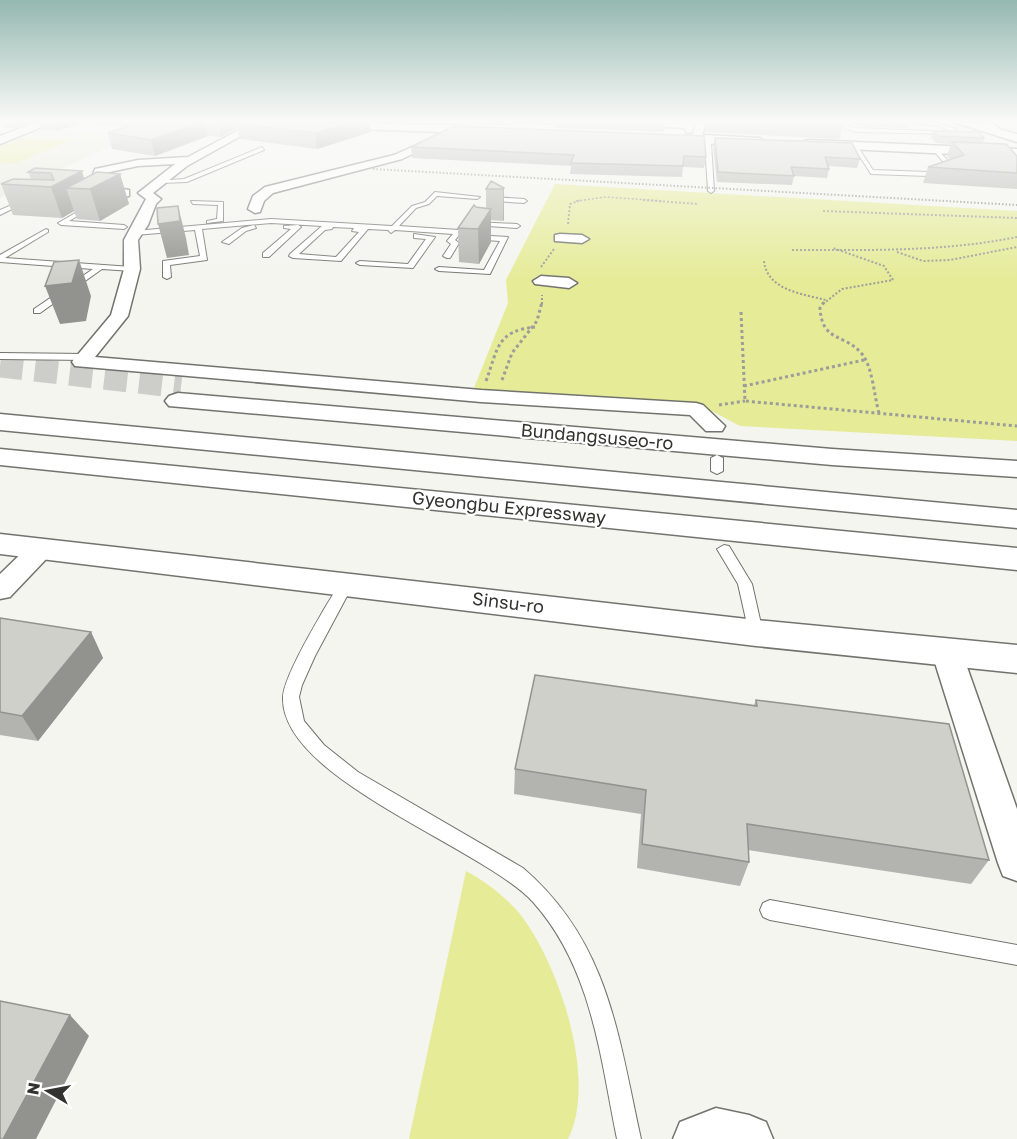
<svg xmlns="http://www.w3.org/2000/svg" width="1017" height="1139" viewBox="0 0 1017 1139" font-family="'Golos Text',sans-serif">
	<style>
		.built { fill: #e9eadd }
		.green { fill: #e5eb97 }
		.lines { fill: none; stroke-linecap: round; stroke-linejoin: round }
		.highway-tunnel { stroke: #cdcec9; stroke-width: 23; stroke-dasharray: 23 12; stroke-linecap: butt }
		.lane-casing { stroke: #72736e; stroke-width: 2 }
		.street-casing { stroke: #72736e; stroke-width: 3 }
		.secondary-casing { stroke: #72736e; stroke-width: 3 }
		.primary-casing { stroke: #72736e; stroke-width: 3 }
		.highway-casing { stroke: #72736e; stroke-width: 3 }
		.path-far2 { stroke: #9c9d99; stroke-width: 1.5; stroke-dasharray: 2 2; stroke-linecap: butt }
		.path-far1 { stroke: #9c9d99; stroke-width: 2; stroke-dasharray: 2 2; stroke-linecap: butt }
		.path { stroke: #9c9d99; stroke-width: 3; stroke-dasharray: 3 3; stroke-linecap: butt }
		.lane { fill: #fff; fill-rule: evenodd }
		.street { fill: #fff; fill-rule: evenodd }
		.secondary { fill: #fff; fill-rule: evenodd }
		.primary { fill: #fff; fill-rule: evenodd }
		.highway { fill: #fff; fill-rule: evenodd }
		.rail { stroke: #878783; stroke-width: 2; stroke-dasharray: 1.5 2; stroke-linecap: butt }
		.wall { fill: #b3b3af }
		.shaded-wall { fill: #92928e }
		.building { fill: #d0d0cb; stroke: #92928e; stroke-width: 1.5 }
		.labels { text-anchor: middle; stroke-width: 4.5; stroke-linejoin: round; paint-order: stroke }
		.street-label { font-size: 18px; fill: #323230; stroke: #fff }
	</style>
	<rect width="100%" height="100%" fill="#f4f5ef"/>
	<path class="built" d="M35,130l99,5 -134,63v-54z"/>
	<path class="green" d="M22,138l49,2 -56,24 -15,-1v-16z
		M555,184l462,27v230l-277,-15 -36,-19 -232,-14 36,-90 -2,-23z
		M466,871c20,11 39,25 54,43 39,50 78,166 48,225h-159z"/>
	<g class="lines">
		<path class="highway-tunnel" d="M0,366l181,21"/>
		<defs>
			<path id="lane" d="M678,122h24l1,1 -2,1z
				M842,122h4l4,5 7,1 96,4 -17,-7 -68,-3 69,1 19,6 3,5 -102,-2 -11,-3z
				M708,141l3,2 3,48 -3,2 -3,-2 -3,-48z
				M262,147l2,3 -77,32 -27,1 -3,-2 27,-2z
				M858,147l15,23 55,2 16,-4v-5l-9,-11 3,-2 12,13v6l-22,7 -57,-2 -16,-25z
				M435,192l45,5 -3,2 -40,-3 -8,8 -13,4 -17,18 75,5 4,2 -4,2 34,2 -18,37 -51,-3 -4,-2 4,-2 45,3 16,-29 -28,-2 -4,-2 4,-2 -12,-1 -5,6 4,3 -9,15h-3l-4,-2 8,-12 -4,-3 6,-7 -58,-4 -4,3 -3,-3 -20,-1 -27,32 -48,-3 -4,-2 1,-2 32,-28 -51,-3 -69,6 5,31 -37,5 1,12 -4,2 -4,-2v-16l37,-5 -5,-26 -60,5 -4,-2 4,-2 136,-12 121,7 20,-20 13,-4zM333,227l21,1 -2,3 7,1 -23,25 -37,-3 26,-24 7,-1z
				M492,197l32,2 3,2 -3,2 -30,-2 -7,2v-2z
				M23,200l5,1 -28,14v-5z
				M191,201l32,1v19l-16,2v-2l10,-2 1,-14 -25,-1z
				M91,204l2,3 -24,14 55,4 3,2 -3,2 -63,-4 -3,-2z
				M474,222l43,2 3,2 -3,2 -45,-3z
				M254,225l2,3 -10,3 -17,13 -7,-2 20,-14z
				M284,226l14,-1 3,2 -32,30h-6v-4l28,-24 -7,-1z
				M46,229l2,1v2l-43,26 127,9 4,2 -4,2 -30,-2 -62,44h-6v-4l59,-40 -93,-7v-7z
				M414,234l21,3 -22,31 -53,-3 -4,-2 4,-2 48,3 18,-25 -12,-1z
				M0,353l87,1 5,3 -5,3 -87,-1z
				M717,455l6,3v13l-6,3 -6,-3v-13z
				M724,545l5,1 23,38 11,49 -2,4h-10l-2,-4 -11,-49 -21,-35z
				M347,578l7,5 -39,73 -13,29 -3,12 5,24 20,24 34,27 165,96c86,74 95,167 118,271h-24c-17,-83 -25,-171 -84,-237 -52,-56 -253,-123 -250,-205 1,-23 45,-95 59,-117z
				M770,900l247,45v20l-247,-45 -7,-3 -3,-7 3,-7z"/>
			<path id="street" d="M254,122h12l-79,44 -34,27 8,6 -5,5 -8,21 -10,15 2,29 -12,47 -33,41 386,33 215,13 7,2 22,21 -3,5h-16l-16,-16 -209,-13 -406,-36 -3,-4 3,-4 36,-43 13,-46v-29l22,-41 -8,-6 37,-29 -37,2 -33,7 -1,3 12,12 13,2v6c-16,3 -27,-7 -37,-19l3,-8 43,-9 50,-3z
				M696,122h10l-4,14 -9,-2z
				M439,135l9,2 -46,22 -129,34 -9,8 -4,11 -5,1 -7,-4 5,-13 12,-9 129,-32z
				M560,234l22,1 7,4 -7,4 -27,-2v-6z
				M541,276l28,2 8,5 -8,5 -34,-4 -2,-3z
				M41,541l9,2 4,6 -4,6 -40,42 -10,2v-25l32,-31z
				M946,639l11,3 4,8 56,159v72l-14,-5 -5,-13 -67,-213 4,-8z
				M716,1108l33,7 17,7 7,17h-100l7,-17z"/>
			<path id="secondary" d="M37,122h17l-54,22v-8z"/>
			<path id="primary" d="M275,122l189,3 4,-3h12l200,7 4,1 1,4 75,4 6,4 -6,4 -101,-5 -5,-1 -1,-4 -156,-6 -6,4 -210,-8z
				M953,122h19l45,12v8z
				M809,140l208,9v8l-213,-10v-6z
				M0,534l756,86 261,25v28l-261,-27 -756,-92z"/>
			<path id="highway" d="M977,122h14l9,7 -6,4z
				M178,393l654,56 185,12v16l-185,-12 -663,-59 -4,-5 4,-5z
				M0,414l1017,96v18l-1017,-98z
				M0,449l1017,99v22l-1017,-105z"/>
		</defs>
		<use href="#lane" class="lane-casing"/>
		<use href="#street" class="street-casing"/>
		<use href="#secondary" class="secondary-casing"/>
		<use href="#primary" class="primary-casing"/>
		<use href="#highway" class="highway-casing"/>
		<path class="path-far2" d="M576,201l30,-4 57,4"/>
		<path class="path-far1" d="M643,200l56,4
			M823,211l194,7
			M568,224l2,-20 11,-4
			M792,250c76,0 150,2 225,-13
			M897,252l26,9 27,-1 67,-13
			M764,261c3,29 38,33 62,39
			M541,267l13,-18
			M542,304v-9
			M823,304l19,-15 51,-9 -9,-14 -51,-18"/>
		<path class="path" d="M824,302l-4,6c2,35 25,25 42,46 11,14 12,42 17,59
			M741,312l4,89 272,25
			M502,380l10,-27 25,-32 5,-19
			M486,381c12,-32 10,-50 49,-54
			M744,386l120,-26
			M719,405l26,-4"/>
		<use href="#lane" class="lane"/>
		<use href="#street" class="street"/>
		<use href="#secondary" class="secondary"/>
		<use href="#primary" class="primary"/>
		<use href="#highway" class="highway"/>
		<path class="rail" d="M373,169l644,36"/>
	</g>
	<path class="wall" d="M3,122h28l-17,6h-9z
		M38,122h332l1,10 -54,17 -77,-10 -3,-11 -16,9 -13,-1 -53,20 -43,-7 -4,-16 20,-7 -48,-2 -23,7 -16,-1z
		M459,122h54l-2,4 -52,-2z
		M555,122h110l-1,10 -109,-4z
		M707,122h137l-5,17 -134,-7z
		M850,122h58l-2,6 -49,-2z
		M933,131l51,7 -1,5 34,13v33l-94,-6 5,-16 22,-7 -3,-4 4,-12 -15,-1 -5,-5z
		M715,138l145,21 -3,9 -28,-2v3l-2,9 -33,-2 -2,9 -75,-3 -4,-36z
		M411,147l295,10 -2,11 -21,-1 -1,10 -112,-3 1,-8 -159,-8z
		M82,171l2,8 36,-5 9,30 -29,17 -23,-2 -3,-8 -12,7 -49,-3 -12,-31 30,-5 -3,-7z
		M504,188v32l-1,1 -12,-1v22l-12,22 -20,-2 -1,-34 18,-21 10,1v-19z
		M0,618l91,14 12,26 -65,83 -38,-6z
		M756,700l233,160 -18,24 -223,-34 1,12 -9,24 -103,-18 4,-54 -127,-20 1,-25 239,-64z"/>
	<path class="shaded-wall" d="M12,122h19l-17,6z
		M54,122h25l1,2 -23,7z
		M201,122h4l3,14 -53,20 -4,-16z
		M218,122h32l-13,2v4l-16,9z
		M354,122h16l1,10 -54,17 -2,-16z
		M82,171l5,18 -21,-1 8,23 -12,7 -11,-31z
		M120,174l9,30 -29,17 -10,-32z
		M504,188v32l-1,1v-32z
		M178,206l8,32 3,17 -22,3 -9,-34z
		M491,209v33l-12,22 -1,-35z
		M79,260l12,36 -5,25 -26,3 -15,-38z
		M91,632l12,26 -65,83 -16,-25z
		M70,1015l19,21 -53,103h-33z"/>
	<path class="building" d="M140,122h61l-50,18 -43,-7z
		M241,122h113l-39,11 -78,-9z
		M454,126l250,10 2,21 -22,-1 -1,10 -112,-3 3,-8 -163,-8z
		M933,131l45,1 6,6 -46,-2z
		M715,138l137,5 8,16 -35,-2 4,12 -38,-2 3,9 -76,-4z
		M952,142l54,2 11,12v17l-89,-6 36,-12z
		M35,168l47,3 -31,16 -50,-3 12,-5 41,1 -3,-7 -23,-1z
		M97,172l23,2 -30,15 -24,-1z
		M491,181l13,7 -1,1h-17z
		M474,205l2,2 15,2 -13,20 -20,-1z
		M178,206l2,15 -22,3 -1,-16z
		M79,260l-7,23 -27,3 9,-24z
		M0,618l91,14 -69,84 -22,-4z
		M535,675l222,31 -1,-6 193,24 40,136 -242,-36 2,38 -107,-18 4,-54 -131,-21z
		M0,1001l70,14 -67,124h-3z"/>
	<linearGradient id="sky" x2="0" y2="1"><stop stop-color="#94b8b0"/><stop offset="0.43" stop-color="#fafaf8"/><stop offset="1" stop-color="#fafaf8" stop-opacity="0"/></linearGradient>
	<rect width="1017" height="281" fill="url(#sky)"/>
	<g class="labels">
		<g class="street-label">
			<text transform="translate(597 437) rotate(5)" y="6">Bundangsuseo-ro</text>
			<text transform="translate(509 508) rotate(6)" y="6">Gyeongbu Expressway</text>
			<text transform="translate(508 603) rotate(7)" y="6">Sinsu-ro</text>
		</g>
	</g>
	<g transform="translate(48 1091) rotate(280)" stroke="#ffffff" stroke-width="4.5" paint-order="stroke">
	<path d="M0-4.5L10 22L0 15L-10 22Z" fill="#323230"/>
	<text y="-9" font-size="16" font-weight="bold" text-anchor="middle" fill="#323230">N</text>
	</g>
</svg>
